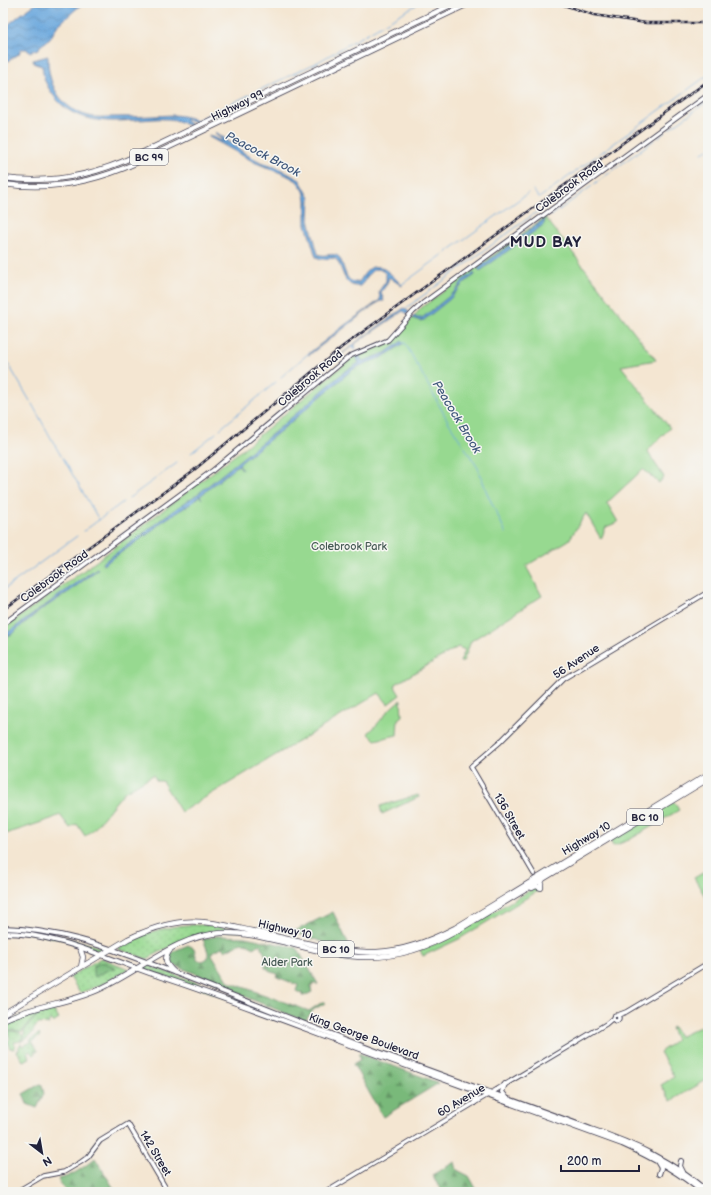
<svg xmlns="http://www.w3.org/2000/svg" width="711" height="1195" viewBox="0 0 711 1195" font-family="'Balsamiq Sans',sans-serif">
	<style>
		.grass { fill: url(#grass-dots); stroke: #5c7e66 }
		.forest { fill: url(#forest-firs); stroke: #4e6e5a }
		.park { fill: #97d990; stroke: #5c7e66 }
		.water { fill: url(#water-waves); stroke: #47658c }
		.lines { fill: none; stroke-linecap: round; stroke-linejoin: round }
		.stream { stroke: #6ca8dd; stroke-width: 1 }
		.secondary-casing { stroke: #423f52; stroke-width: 5.5 }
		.primary-casing { stroke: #423f52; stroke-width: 6 }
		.highway-casing { stroke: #423f52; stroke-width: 6 }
		.secondary { stroke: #fff; stroke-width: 3.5 }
		.primary { stroke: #fff; stroke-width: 4 }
		.highway { stroke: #fff; stroke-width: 4.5 }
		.rail-casing { stroke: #22223b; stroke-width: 2.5 }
		.rail { stroke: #f6f6f2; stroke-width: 1; stroke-dasharray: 3; stroke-linecap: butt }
		.labels { text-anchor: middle; stroke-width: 3; stroke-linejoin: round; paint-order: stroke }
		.shield { fill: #f6f6f2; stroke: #626272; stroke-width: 1 }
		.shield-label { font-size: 10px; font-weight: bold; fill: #22223b }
		.street-label { font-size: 11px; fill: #22223b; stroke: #f6f6f2 }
		.park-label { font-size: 11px; fill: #455954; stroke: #f6f6f2 }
		.water-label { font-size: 12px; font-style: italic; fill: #40587c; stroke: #f6f6f2 }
		.district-label { font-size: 15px; font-weight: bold; letter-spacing: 1px; fill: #22223b; stroke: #f6f6f2 }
	</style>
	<defs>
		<pattern id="grass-dots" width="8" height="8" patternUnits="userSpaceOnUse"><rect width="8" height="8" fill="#97d990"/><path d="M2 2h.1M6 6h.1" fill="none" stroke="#82ba7d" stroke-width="1.8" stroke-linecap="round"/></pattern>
		<pattern id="forest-firs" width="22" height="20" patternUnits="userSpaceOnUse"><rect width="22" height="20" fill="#79b97a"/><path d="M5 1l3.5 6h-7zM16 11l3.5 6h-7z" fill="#639665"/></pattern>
		<pattern id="water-waves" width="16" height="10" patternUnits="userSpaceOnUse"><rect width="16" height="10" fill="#6ca8dd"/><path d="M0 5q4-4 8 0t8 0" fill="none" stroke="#5888b4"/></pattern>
	</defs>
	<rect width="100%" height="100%" fill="#f6f6f2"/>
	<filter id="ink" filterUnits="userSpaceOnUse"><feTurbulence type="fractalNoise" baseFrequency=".025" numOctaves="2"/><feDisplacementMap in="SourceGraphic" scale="8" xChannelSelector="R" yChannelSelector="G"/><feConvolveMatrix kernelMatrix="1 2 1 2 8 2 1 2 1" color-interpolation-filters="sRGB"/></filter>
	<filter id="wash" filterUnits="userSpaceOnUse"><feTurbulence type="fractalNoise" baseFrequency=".012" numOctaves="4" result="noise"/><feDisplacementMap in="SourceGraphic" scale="16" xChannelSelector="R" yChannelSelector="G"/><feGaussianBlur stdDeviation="0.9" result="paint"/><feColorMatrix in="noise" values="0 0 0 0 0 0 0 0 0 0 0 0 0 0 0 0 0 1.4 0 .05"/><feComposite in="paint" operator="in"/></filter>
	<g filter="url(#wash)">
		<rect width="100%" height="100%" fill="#f4e6d2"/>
		<path class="grass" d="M418,795l1,2 -37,17 -2,-8z
			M187,925h23l39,7c-41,-5 -68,8 -102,27l-29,-10c19,-15 46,-22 69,-24z
			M8,930c34,1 66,10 98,19l-5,3 -35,-12 -37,-7 -21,-2z
			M101,958l28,11 -26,15 -23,9 -10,-16z
			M147,965l51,18 75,29 -1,2 -130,-46z
			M47,1009l7,2 5,8 -6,4 -2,-3 -3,2 1,2c-17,-3 -13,7 -20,13 -3,2 -6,3 -9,5l4,-4c0,-1 0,-5 0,-6 3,-7 17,-21 23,-23z
			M40,1011l-18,21c-8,-2 -12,-4 -19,2v-10l21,-9z
			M11,1031l8,1 4,4c-1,5 -5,6 -9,6l1,3 -1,4 -4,-1 -3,-6 3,-3 -2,-7z
			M39,1034l1,2 -8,5 6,10h-4l1,3 -2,1 -3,-4 -3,2 3,5 -7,3 -6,-10 2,-1v-4l2,-2 2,2 8,-4 -1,-2z"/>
		<path class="forest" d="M333,912l16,33 -23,-2 -33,-11z
			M217,936l28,1 52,11 21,36h-5l-2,5 1,3 -8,4h-2v-2l-6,-3 2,-6 -21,-8 1,-3 -9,-3v-2l-4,-1v-3l4,-2 -9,-19 -7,4c-7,-10 -19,-2 -28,3l-3,-4 -11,6 18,29 80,29 15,-10 1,2 -12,7 -8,11 -52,-21 -46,-22 -36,-14 -1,-9 4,-4 14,-6 6,3 3,12 6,1 5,-3v-6l-5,-13z
			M102,962l11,4 3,3 -8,1 -13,7 -2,-4v-7z
			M358,1053l81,30 -56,34 -30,-53 8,-5z
			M40,1084l2,1 2,9 -7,14 -10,-4 -4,-10z
			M95,1158l21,34h-50l-8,-13c13,-2 27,-12 37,-21z
			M455,1162l2,8 12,6 9,16h-36l-10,-17z"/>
		<path class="park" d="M545,217l111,143 -35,6 49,62 -23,23 17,26 -5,6 -16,-14c-12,12 -24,22 -36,34l11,19 -12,5 -5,12 -15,-26 -17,27 -43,26 16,30 -71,45 -8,21h-3l5,-12 -7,-3 -64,38 6,10 -12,9 -9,-11 -198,119 -19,-31h-5l-4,-6 -29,17 -31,38 -8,6 -8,-12 -7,4 -10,-13 -9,4 -48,16v-206l95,-69 141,-108 114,-95 32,-12 10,-6 26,-31z
			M401,700l1,16 -4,3 -1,16 -22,5 -7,-7c13,-10 19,-25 33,-33z
			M674,802l5,8 -50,30 -16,6 -3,-6z
			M708,870v31l-14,-23z
			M534,888l7,1 -82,50 -36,17 -3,-6 29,-12z
			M708,1020v59l-37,22 -10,-16 13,-8 -14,-25 16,-12 -5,-12 2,-1 6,9h2l25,-12z"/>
		<path class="water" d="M37,3h46l-26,23 -7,13 -10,7 -1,3 -10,3 -2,-3h-5l-2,2 -1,3 -16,10v-35l17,-14z
			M48,56c-1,27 12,53 41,60 7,2 16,1 24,1 21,0 41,-1 61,-2 8,1 19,2 24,7v1l-5,-2 -8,-2v1l6,5 -1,1c-7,-3 -15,-7 -23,-7 -10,-1 -20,1 -31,1 -39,3 -72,2 -91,-39 -2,-5 -2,-10 -3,-15l-7,-2 -2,-3v-1z
			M216,132l31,23 14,7 19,7 20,11 10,18 -1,22 9,34c7,4 15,-3 21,3 6,8 5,28 20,25 3,-4 5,-9 9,-12 12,-11 25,7 34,15v1l-13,-9 -2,7 -6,8 3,9h-3l-7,4 -65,50 -1,-1 37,-29 35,-25 -1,-9 7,-10v-7c-14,-14 -18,5 -26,12 -18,2 -16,-19 -25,-28l-14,1 -5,-2 -10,-33v-24l-2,-9 -4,-6 -3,-4 -11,-6 -30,-12 -47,-26v-2l15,7 -9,-9z
			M545,219l-1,5 -5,4 -59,43 -2,-2 5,-4z
			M474,273l1,2 -9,6v2h-2l-14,16 -26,21 -4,1 -8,-3 2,-2 3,2h5l30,-24 6,-6 5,-8z
			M404,308l5,4 -1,2 -5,-3 -47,32 -1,2 1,4 -2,1 -3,-3 -20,16 28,-23z
			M402,341l1,3 -20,13 -19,7 -12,6 -74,63 -39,31 3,6 -3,-5 -2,1 -37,30 2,3 -3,-3 -7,7 -29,18 -15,13 -45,31 -1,-2 41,-29 21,-17 35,-24 78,-63 67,-58 15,-9 -3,-7 3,-1 3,6h2l21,-8z
			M97,568l1,1 -28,22 -29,19 -24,19 -2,3 -12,7v-3z"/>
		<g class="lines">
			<path class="stream" d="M197,120l121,-58 98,-57
				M669,129l39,-28
				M658,138l7,-6
				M702,153l6,-4
				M533,190l6,8 169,-123
				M551,216l103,-76
				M401,285l127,-92
				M405,309l133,-98
				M402,343h3l44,80 29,45 9,25 19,40
				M3,355l27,46
				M281,377l28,-24
				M32,404l29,52
				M220,429l56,-47
				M191,453l25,-20
				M63,458l36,62
				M129,498l48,-35
				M84,531l39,-29
				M3,590l74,-54"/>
		</g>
	</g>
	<g filter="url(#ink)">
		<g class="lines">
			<defs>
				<path id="secondary" d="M3,624l209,-153 138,-115 38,-16 25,-28 10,-9 285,-208
					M534,874l-63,-107 28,-24 64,-64 145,-87
					M613 1018a3 3 0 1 1 6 0a3 3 0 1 1-6 0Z
					M618,1015l8,-3 82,-49
					M16,1192l27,-16 21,-4 17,-10 7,-5 12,-16 28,-17 40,68
					M326,1192l280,-168 7,-6"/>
				<path id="primary" d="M3,928c53,1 102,18 151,37 49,18 97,38 146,57 96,38 194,71 291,107 45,15 80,32 117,63
					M3,933c56,0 109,28 161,45 85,28 169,62 254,92 68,25 136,49 204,74 29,13 56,27 80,48
					M505,1084l-3,8 4,5
					M472,1090l5,6 -3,7
					M681,1161l-1,5 3,6
					M658,1163l3,5 -2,6"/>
				<path id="highway" d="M3,178c46,6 90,-2 132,-22l320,-153
					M3,184c47,7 92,-2 135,-22l332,-159
					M532,888l4,-2 5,2v-5l2,-4
					M80,948l3,9 -2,10
					M170,950c-7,9 -4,15 4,22
					M3,1014l125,-75c17,-8 35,-15 55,-17 23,-2 46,4 69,9 19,4 39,9 59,13 22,5 44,9 66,8 28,-1 53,-11 78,-24l253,-154
					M3,1020c29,-14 61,-16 90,-28 43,-17 80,-56 128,-59 23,-1 45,5 66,10 25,6 51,14 78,14 32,1 64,-10 92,-26l251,-152"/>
			</defs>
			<use href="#secondary" class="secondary-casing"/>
			<use href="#primary" class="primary-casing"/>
			<use href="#highway" class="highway-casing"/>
			<use href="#secondary" class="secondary"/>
			<use href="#primary" class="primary"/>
			<use href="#highway" class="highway"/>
			<defs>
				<path id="rail" d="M558,3l36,12 52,8h62
					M3,610l191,-140 148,-123 366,-266"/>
			</defs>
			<use href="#rail" class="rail-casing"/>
			<use href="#rail" class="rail"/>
		</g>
	</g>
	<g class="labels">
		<g class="shield">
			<rect x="130" y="149" width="38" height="16" rx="3"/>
			<rect x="627" y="809" width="36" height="16" rx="3"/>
			<rect x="318" y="941" width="36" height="16" rx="3"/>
		</g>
		<g class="shield-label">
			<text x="149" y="161">BC 99</text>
			<text x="645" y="821">BC 10</text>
			<text x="336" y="953">BC 10</text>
		</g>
		<g class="street-label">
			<text transform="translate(237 105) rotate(-26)" y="4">Highway 99</text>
			<text transform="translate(569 186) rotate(-36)" y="4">Colebrook Road</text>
			<text transform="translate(310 378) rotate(-40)" y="4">Colebrook Road</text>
			<text transform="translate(54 576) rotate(-36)" y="4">Colebrook Road</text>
			<text transform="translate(576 661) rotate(-34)" y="4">56 Avenue</text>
			<text transform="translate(510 816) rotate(60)" y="4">136 Street</text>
			<text transform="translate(586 838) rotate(-31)" y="4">Highway 10</text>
			<text transform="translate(285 929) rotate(13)" y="4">Highway 10</text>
			<text transform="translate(364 1036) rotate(20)" y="4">King George Boulevard</text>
			<text transform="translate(461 1100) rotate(-31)" y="4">60 Avenue</text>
			<text transform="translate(156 1153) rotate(59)" y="4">142 Street</text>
		</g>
		<g class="park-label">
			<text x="349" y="550">Colebrook Park</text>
			<text x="287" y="966">Alder Park</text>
		</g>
		<g class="water-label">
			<text transform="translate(263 154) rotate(28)" y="4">Peacock Brook</text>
			<text transform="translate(457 417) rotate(59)" y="4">Peacock Brook</text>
		</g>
		<g class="district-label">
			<text x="546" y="247">MUD BAY</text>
		</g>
	</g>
	<rect width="711" height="1195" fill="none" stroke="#f6f6f2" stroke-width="16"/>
	<g transform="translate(42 1153) rotate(149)" stroke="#f6f6f2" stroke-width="3" paint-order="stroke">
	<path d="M0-3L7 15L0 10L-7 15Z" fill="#22223b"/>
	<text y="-6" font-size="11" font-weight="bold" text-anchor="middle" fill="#22223b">N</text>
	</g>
	<path d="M561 1165v6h78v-6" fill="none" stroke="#22223b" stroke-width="2"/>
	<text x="567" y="1165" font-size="12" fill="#22223b" stroke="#f6f6f2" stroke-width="3" paint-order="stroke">200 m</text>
</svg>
